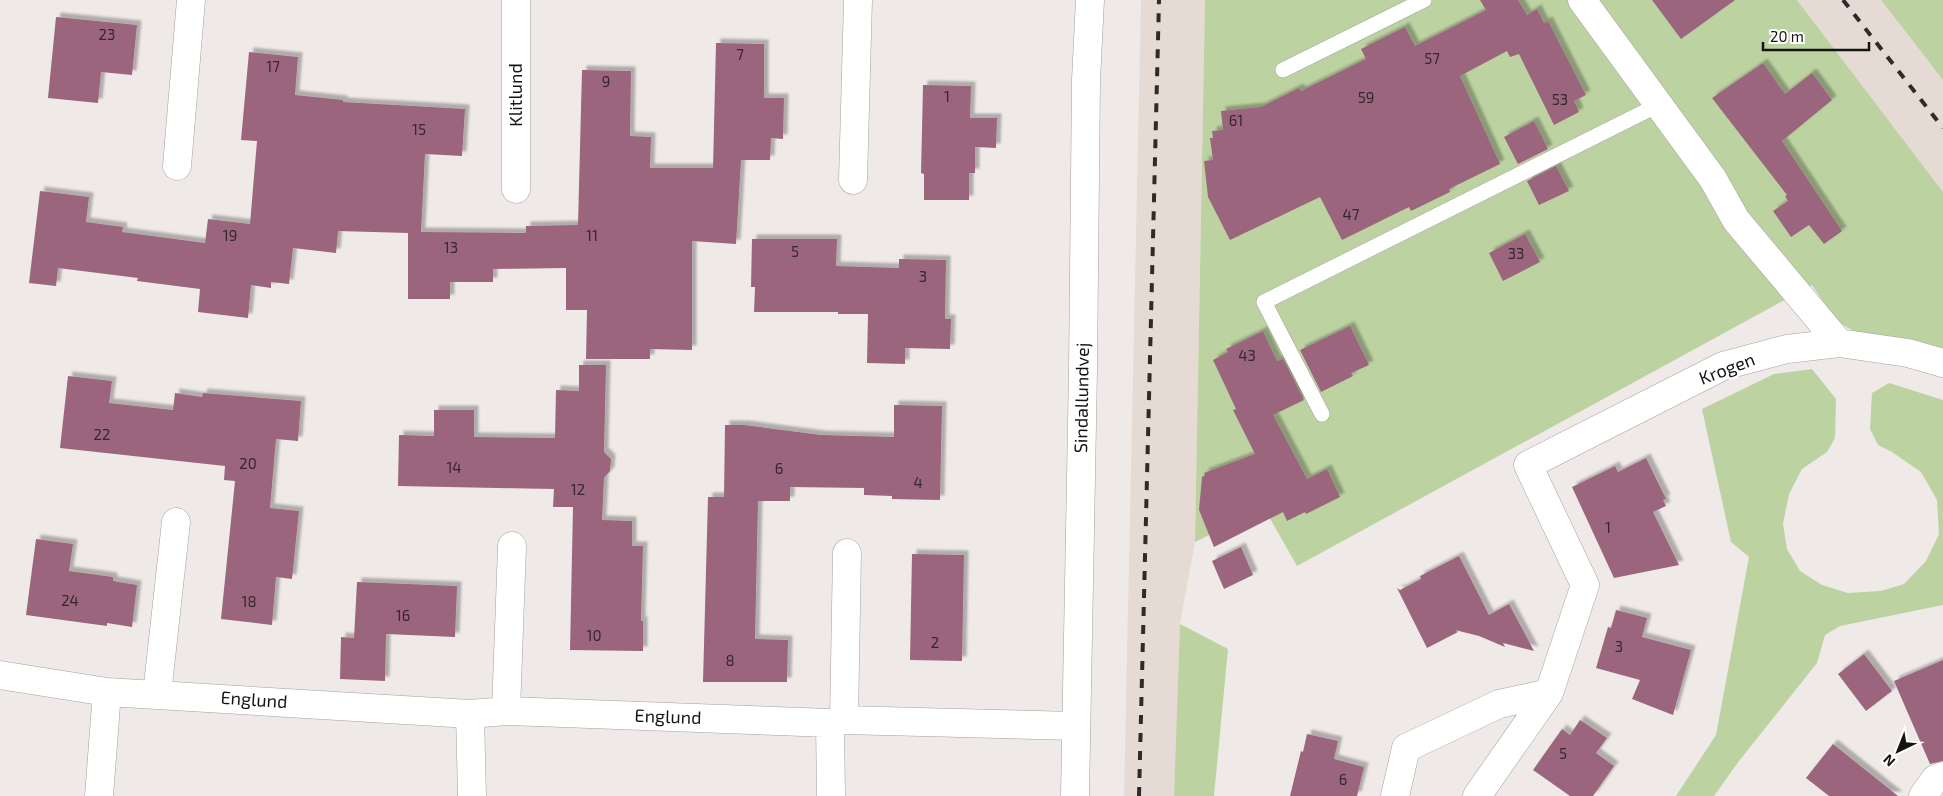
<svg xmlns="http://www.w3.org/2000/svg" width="1943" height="796" viewBox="0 0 1943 796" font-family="'Exo 2',sans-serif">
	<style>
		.built { fill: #e6dbd4 }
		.green { fill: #bcd2a1 }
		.building { fill: #9b657e; filter: url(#shadow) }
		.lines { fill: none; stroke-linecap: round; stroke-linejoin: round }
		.lane-casing { stroke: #a4a09e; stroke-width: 16 }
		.street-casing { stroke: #a4a09e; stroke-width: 29 }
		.lane { stroke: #fff; stroke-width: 15 }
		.street { stroke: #fff; stroke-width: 28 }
		.rail { stroke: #2d2c2b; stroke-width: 4; stroke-dasharray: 9 9; stroke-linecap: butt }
		.labels { text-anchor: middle; stroke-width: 5; stroke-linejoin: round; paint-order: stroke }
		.number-label { font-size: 15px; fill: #36282e }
		.street-label { font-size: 18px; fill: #151413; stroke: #fff }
	</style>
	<defs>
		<filter id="shadow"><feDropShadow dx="4.5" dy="-4.5" stdDeviation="1" flood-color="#0004"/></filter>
	</defs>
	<rect width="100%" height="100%" fill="#efeae7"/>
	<path class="built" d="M1141,0h64l-10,542 -15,82 -6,172h-50z
		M1797,0h84l62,80v112z"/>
	<path class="green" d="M1205,0h592l146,192v157l-32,-10 -54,-6 -21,-12 -24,-36 -515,281 -33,-58 -69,34z
		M1881,0h62v80z
		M1812,369l24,30 -1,39 -8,14 -25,17 -13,25 -6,30 4,25 13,22 22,14 26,8 33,-2 23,-7 22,-23 13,-27 -2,-34 -16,-28 -29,-20 -14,-7 -8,-16 2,-36 17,-10 54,17v205l-103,21 -15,9 -8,28 -78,98 -25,35h-38l40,-61 33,-178 -18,-15 -29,-133 72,-35z
		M1180,624l48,25 -14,147h-40z"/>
	<path class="building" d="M1480,0h38l9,15 10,-6 7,14 4,-2 38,74 -12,6 5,11 -25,13 -35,-71 -9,3 -3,-6 -47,25 40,88 -51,25 1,3 -39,19 -2,-4 -67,33 -22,-43 -90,43 -22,-43 -4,-36 9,-1 -3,-22h3l-1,-7 11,-1 -2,-19 40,-4 38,-19 2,3 65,-32 -5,-10 44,-22 10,19 71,-36z
		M1652,0h83l-54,39z
		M56,17l81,8 -5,50 -31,-3 -3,31 -50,-5z
		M716,43l48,1v54h20l-1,41 -12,-1 -1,22h-29l-5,84 -44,-3v109l-42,-1v10h-64l1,-49h-21v-42l-73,1v13h-43v17h-42v-66l-70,-2 -2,22 -43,-5 -4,36 -18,-2v6l-20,-3 -3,33 -50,-6 2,-23 -63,-8 1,-3 -80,-10 -2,18 -27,-3 11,-92 49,6 -3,25 37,5 -1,5 83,11 3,-24 42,5 7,-83 -16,-1 8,-88 49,5 -3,38 48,5v2l122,7 -3,47 -37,-2 -4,78 105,1v-7l52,-1 4,-155 49,1 -1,65 21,1 -1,31h63z
		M1763,63l22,31 27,-21 20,27 -50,41 60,90 -18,13 -15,-19 -18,12 -18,-26 15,-10 -3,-5 2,-1 -75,-97z
		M923,85l48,1 -1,32h27l-1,30 -21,-1v26h-6v27h-45v-26l-3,-1z
		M1534,121l14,28 -30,15 -14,-27z
		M1556,166l13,25 -30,14 -12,-24z
		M1525,234l15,28 -37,19 -14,-28z
		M752,239h85l-1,27 63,2v-9l47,1 -1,59h6l-1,30 -45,-1v16l-38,-1 1,-49h-30v-2h-84l1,-25h-4z
		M1350,326l19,39 -18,8 2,3 -32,16 -21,-42z
		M1263,331l14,30 6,-2 21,41 -31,15 34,64 20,-10 13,28 -34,17 -1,-2 -18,9 -4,-9 -69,35 -15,-37 3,-33 3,-2 -1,-2 51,-19 -22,-44 3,-1 -23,-49 15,-8 -2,-3z
		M579,365h27l-2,87 7,7 -1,12 -6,7 -2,42 30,1v25h11l-2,75h2v30l-73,-1 3,-143h-20l1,-18 -156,-3 1,-51 35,1v-26h40v27l81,1 1,-48 23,1z
		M68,376l44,5 -3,22 64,7 2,-17 27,4 1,-4 98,8 -3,40 -22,-2 -6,69 29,3 -7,68 -16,-2 -4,48 -51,-6 14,-138 -11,-1 1,-14 -165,-18z
		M894,405l48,1 -2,94 -48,-1v-3l-28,-1v-7l-74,-1v14h-32l-3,138 33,1 -1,42h-84l5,-185h16l1,-72h19l77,10 73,2z
		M1646,458l20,41 -3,1 3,6 -13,6 26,53 -65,13 -42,-91 43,-21 3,6z
		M36,539l37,5 -4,27 44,6v4l24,4 -5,42 -25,-4v3l-81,-11z
		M1241,547l12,28 -29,14 -12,-28z
		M912,554l52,1 -2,106 -52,-1z
		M1459,556l30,59 20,-11 25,47 -31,-8 2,4 -26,-11 -24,-6 3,2 -31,16 -30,-60 3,2 21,-11 -1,-3z
		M357,582l100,4 -2,51 -69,-3 -1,47 -45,-2 1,-42 13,1z
		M1616,610l31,8 -5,19 49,13 -18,65 -41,-16 8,-19 -44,-12 12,-41 3,1z
		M1864,654l28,37 -26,20 -28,-37z
		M1943,660v101l-13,3 -36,-83z
		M1580,720l27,18 -11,15 18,13 -21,30h-23l-37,-26 29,-41 8,6z
		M1307,734l31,7 -4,18 30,8 -7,29h-67l11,-45 2,1z
		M1833,744l65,52h-69l-23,-18z"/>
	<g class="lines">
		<defs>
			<path id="lane" d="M1283,70l141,-70
				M1322,414l-58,-112 394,-197"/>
			<path id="street" d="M516,0v189
				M1582,0l131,179 23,41 103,123
				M177,166l14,-166
				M853,180l5,-180
				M0,675l107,17 363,22 36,-3 324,12 14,-3 231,6
				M157,694l19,-172
				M506,711l6,-165
				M470,714l2,82
				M844,720l3,-167
				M830,723l1,73
				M99,796l8,-104
				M1075,796l8,-426 3,-290 4,-80
				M1395,796l11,-48 93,-44 50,-11
				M1477,796l72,-103 36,-108 -57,-120 195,-99 64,-17 52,-6 69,10 35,10
				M1923,796l12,-17 8,-3"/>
		</defs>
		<use href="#lane" class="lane-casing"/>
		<use href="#street" class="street-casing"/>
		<use href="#lane" class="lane"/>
		<use href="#street" class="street"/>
		<path class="rail" d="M1843,0l100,128
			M1139,796l20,-796"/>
	</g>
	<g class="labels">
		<g class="number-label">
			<text x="107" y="40">23</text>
			<text x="740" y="60">7</text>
			<text x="1432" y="64">57</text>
			<text x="273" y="72">17</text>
			<text x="606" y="87">9</text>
			<text x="947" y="102">1</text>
			<text x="1366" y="103">59</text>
			<text x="1560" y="105">53</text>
			<text x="1236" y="126">61</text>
			<text x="419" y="135">15</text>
			<text x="1351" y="220">47</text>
			<text x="230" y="241">19</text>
			<text x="592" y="241">11</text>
			<text x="451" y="253">13</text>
			<text x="795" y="257">5</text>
			<text x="1516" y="259">33</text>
			<text x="923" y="282">3</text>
			<text x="1247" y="361">43</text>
			<text x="102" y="440">22</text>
			<text x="248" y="469">20</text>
			<text x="454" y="473">14</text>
			<text x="779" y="474">6</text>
			<text x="918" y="488">4</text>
			<text x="578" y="495">12</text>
			<text x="1608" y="533">1</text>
			<text x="70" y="606">24</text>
			<text x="249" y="607">18</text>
			<text x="403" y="621">16</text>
			<text x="594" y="641">10</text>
			<text x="935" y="648">2</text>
			<text x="1619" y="652">3</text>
			<text x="730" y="666">8</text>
			<text x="1563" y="759">5</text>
			<text x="1343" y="785">6</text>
		</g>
		<g class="street-label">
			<text transform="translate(516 95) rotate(-90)" y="6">Klitlund</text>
			<text transform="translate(1727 369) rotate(-21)" y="6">Krogen</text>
			<text transform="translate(1082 398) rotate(-89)" y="6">Sindallundvej</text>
			<text transform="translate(254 700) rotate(4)" y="6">Englund</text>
			<text transform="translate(668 717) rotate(2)" y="6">Englund</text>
		</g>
	</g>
	<g transform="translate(1898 751) rotate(223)" stroke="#ffffff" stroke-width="4" paint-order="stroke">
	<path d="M0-4L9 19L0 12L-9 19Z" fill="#151413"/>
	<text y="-8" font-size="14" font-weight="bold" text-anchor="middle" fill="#151413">N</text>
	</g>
	<path d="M1763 42v8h106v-8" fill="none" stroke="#151413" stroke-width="2.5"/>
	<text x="1770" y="42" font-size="15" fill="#151413" stroke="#ffffff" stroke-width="4" paint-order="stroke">20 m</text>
</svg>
